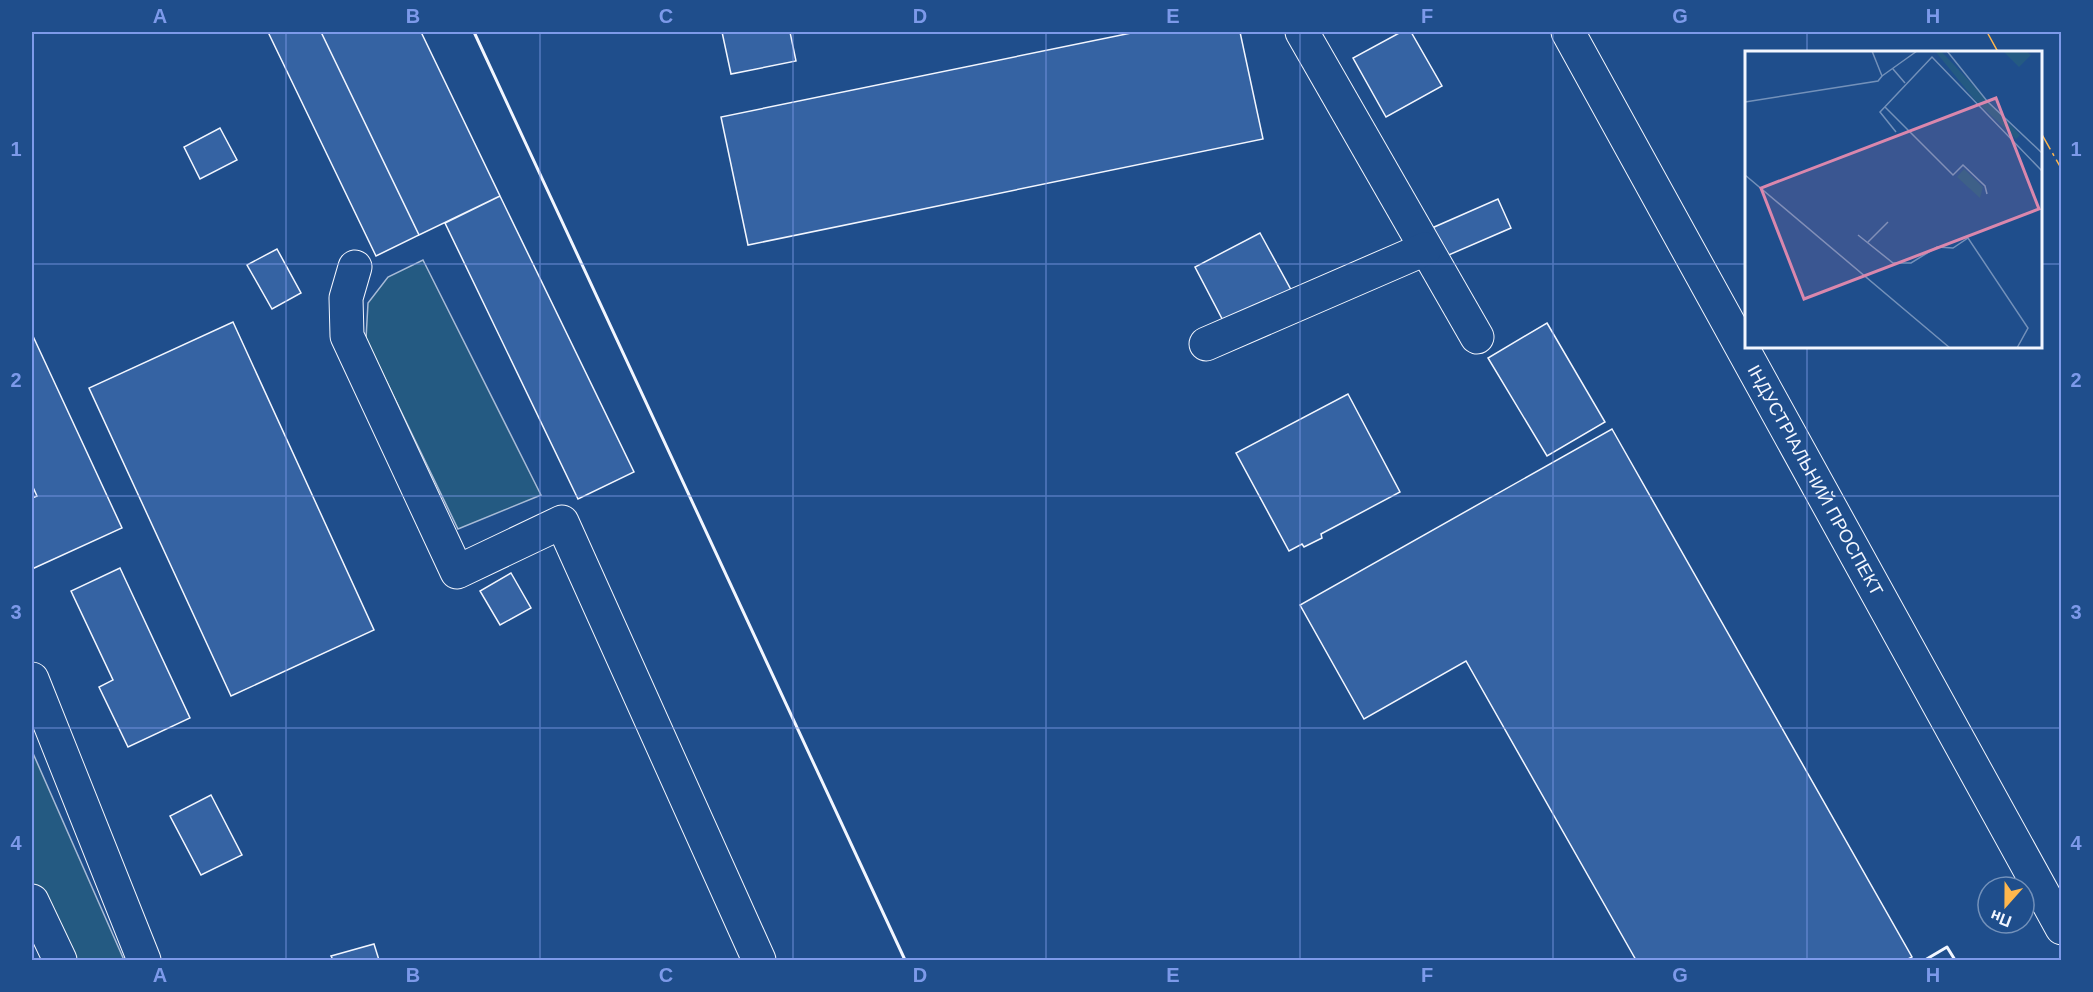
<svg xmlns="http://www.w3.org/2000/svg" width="2093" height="992" viewBox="0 0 2093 992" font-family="Helvetica,sans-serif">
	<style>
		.green { fill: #245a82; stroke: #a8bbd7; stroke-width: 1.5 }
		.building { fill: #3563a3; stroke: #f2f6ff; stroke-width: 1.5 }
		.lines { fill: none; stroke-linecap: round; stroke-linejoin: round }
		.minor-casing { stroke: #f2f6ff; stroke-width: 35 }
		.minor { stroke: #1f4e8c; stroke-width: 33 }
		.wall { stroke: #f2f6ff; stroke-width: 3 }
		.power { stroke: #ffb74d; stroke-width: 1.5; stroke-dasharray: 21 4.5 3 4.5; stroke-linecap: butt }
		.grid { fill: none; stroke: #7d9aea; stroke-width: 1.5; stroke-opacity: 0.55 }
		.labels { text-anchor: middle; stroke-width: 4.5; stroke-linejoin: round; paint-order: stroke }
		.street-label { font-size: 18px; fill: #f2f6ff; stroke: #1f4e8c }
		.inset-road { fill: none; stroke: #7391ba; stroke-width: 1.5 }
		.view { fill: #da87ad; fill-opacity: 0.15; stroke: #da87ad; stroke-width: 3 }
		.inset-edge { fill: none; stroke: #f2f6ff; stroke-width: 3 }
		.neatline { fill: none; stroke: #7d9aea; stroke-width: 2 }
		.grid-label { font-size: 20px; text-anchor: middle; font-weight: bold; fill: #7d9aea }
	</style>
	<rect width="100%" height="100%" fill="#1f4e8c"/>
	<path class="green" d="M423,260l118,235 -83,34 -92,-190 2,-36 20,-26z
		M32,751l92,209h-49l-43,-60z"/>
	<path class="building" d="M268,32h53l98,203 -43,21z
		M321,32h100l79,164 -81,39z
		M722,32h68l6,29 -65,13z
		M1136,32h104l23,107 -515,106 -27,-128z
		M1401,32h10l31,54 -56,31 -33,-59z
		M220,128l17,32 -37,19 -16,-32z
		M500,196l134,276 -56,27 -133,-276z
		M1498,199l13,29 -67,29 -12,-29z
		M1260,233l35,64 -66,35 -34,-65z
		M277,249l24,44 -29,16 -25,-44z
		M233,322l141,308 -143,66 -142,-308z
		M1547,323l58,99 -58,34 -59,-98z
		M32,334l90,194 -90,41v-71l5,-2 -5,-11z
		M1348,394l52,98 -79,42 1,4 -18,9 -2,-3 -13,7 -53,-98z
		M1612,429l300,528 -6,3h-270l-170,-299 -102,58 -64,-114z
		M120,568l70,150 -62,29 -29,-60 14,-7 -42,-89z
		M511,573l20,35 -31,17 -20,-34z
		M211,795l31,60 -41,20 -31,-59z
		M374,944l5,16h-46l-2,-4z"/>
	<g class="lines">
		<defs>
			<g id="minor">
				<path d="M1302,32l175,305"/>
				<path id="s1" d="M1568,32l494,896"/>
				<path d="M355,267l-9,31 1,38 110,236 105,-50 197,438"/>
				<path d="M1206,344l219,-95"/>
				<path d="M32,679l112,281"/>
				<path d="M32,901l28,59"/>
			</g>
		</defs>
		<use href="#minor" class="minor-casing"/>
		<use href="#minor" class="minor"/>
		<path class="wall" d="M474,32l431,928
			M1925,960l22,-13 8,13"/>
		<path class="power" d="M1987,32l11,20
			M2040,131l22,39"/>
	</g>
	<path class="grid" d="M286,32v928M540,32v928M793,32v928M1046,32v928M1300,32v928M1553,32v928M1807,32v20M32,264h1714M2040,264h22M1807,346v614M32,496h2030M32,728h2030"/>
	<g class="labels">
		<g class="street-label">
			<text dy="6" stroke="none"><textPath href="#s1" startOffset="512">ІНДУСТРІАЛЬНИЙ ПРОСПЕКТ</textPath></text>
		</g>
	</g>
	<g transform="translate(1745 51)">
		<rect width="297" height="297" fill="#1f4e8c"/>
		<path d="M190,0h6l79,84 -4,4 -42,-40zM258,0h23l5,4 -12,12zM219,118l19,18 -3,11 -23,-21z" fill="#245a82"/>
		<path class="inset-road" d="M202,0l40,50 55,52M148,18l12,14M137,25l35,-25M0,51l133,-21 4,-5 -10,-25M140,56l68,68 10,-10 22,21 2,8M151,81l-16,-20 52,-55 110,114M0,124l205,173M113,184l35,28h18l26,-16 16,1 15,-10 60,90 -11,20M123,191l20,-20"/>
		<path class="view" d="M251,47l43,111 -235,90 -43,-111z"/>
		<rect width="297" height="297" class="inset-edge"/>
	</g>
	<rect width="2093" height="992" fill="none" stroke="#1f4e8c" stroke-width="66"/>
	<g transform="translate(2006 905) rotate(201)"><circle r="28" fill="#1f4e8c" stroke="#7391ba" stroke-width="1.5"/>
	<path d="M0-4.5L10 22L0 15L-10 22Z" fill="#ffb74d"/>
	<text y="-9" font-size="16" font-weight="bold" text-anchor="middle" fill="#f2f6ff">Пн</text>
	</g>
	<rect x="33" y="33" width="2027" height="926" class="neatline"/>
	<g class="grid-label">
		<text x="160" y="23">A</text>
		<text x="413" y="23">B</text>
		<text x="666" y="23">C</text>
		<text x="920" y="23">D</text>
		<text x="1173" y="23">E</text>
		<text x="1427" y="23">F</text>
		<text x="1680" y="23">G</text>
		<text x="1933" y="23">H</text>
		<text x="16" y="156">1</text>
		<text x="2076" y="156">1</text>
		<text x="16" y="387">2</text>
		<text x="2076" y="387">2</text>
		<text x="16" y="619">3</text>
		<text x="2076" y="619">3</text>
		<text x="16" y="850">4</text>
		<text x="2076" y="850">4</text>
		<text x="160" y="982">A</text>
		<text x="413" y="982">B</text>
		<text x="666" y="982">C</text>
		<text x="920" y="982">D</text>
		<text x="1173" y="982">E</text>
		<text x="1427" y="982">F</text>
		<text x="1680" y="982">G</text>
		<text x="1933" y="982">H</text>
	</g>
</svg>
